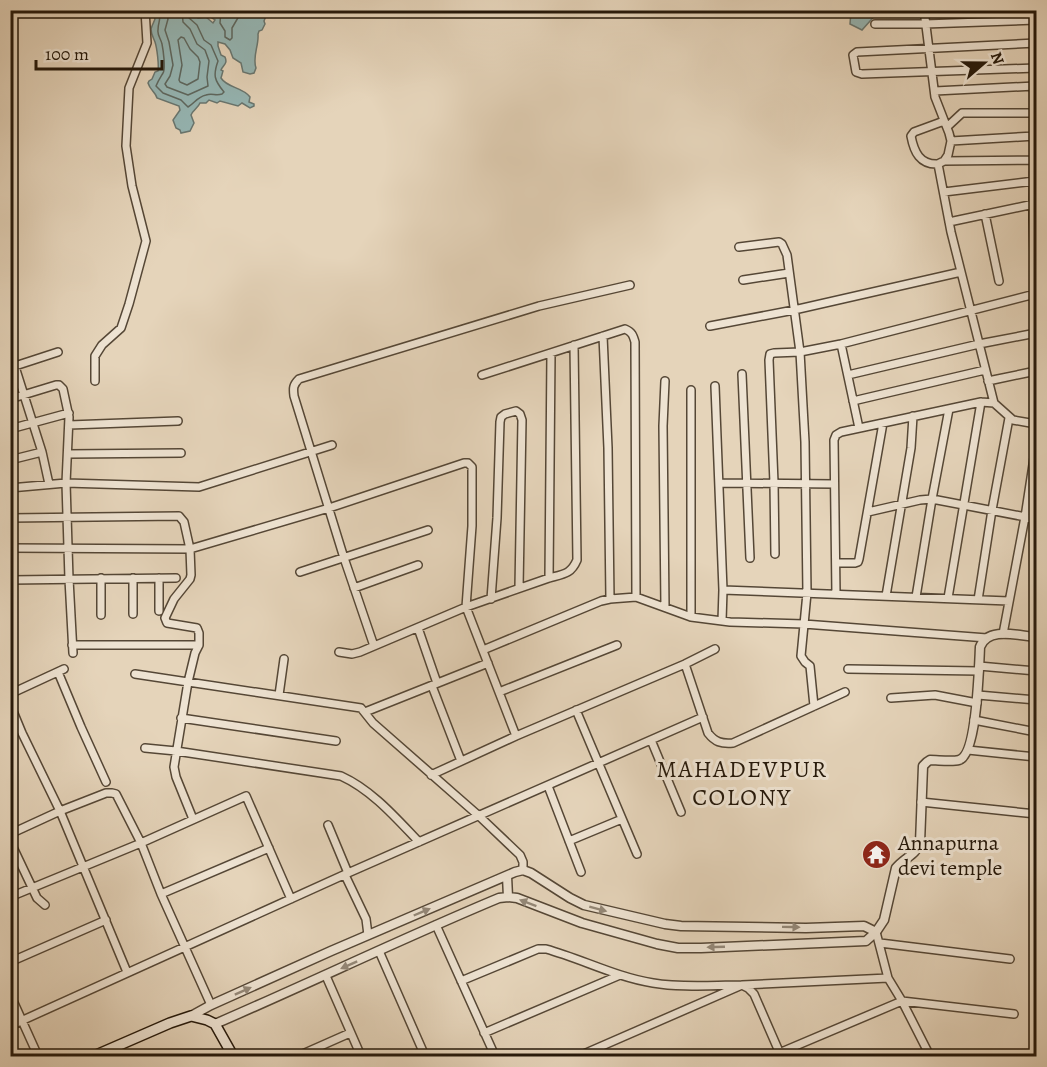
<svg xmlns="http://www.w3.org/2000/svg" width="1047" height="1067" viewBox="0 0 1047 1067" font-family="Alegreya,serif">
	<style>
		.water { fill: #96b7b5; stroke: #697771; stroke-width: 1.5 }
		.lines { fill: none; stroke-linecap: round; stroke-linejoin: round }
		.shore { stroke: #5e6860; stroke-width: 1.5 }
		.minor-casing { stroke: #554736; stroke-width: 10 }
		.tertiary-casing { stroke: #554736; stroke-width: 11 }
		.secondary-casing { stroke: #25180a; stroke-width: 12 }
		.minor { stroke: #eee3d2; stroke-width: 7 }
		.tertiary { stroke: #eee3d2; stroke-width: 8 }
		.secondary { stroke: #eee3d2; stroke-width: 9 }
		.oneway { fill: #948878 }
		.labels { text-anchor: middle; stroke-width: 6; stroke-linejoin: round; paint-order: stroke }
		.poi-label { font-size: 22px; fill: #25180a; stroke: #eee3d2; text-anchor: start }
		.neighbourhood-label { font-size: 24px; letter-spacing: 1.5px; fill: #25180a; stroke: #eee3d2 }
	</style>
	<rect width="100%" height="100%" fill="#e5d4ba"/>
	<filter id="stains"><feTurbulence type="fractalNoise" baseFrequency=".00333" numOctaves="4"/><feColorMatrix values="0 0 0 0 .2 0 0 0 0 .09 0 0 0 0 .02 0 0 0 .5 -.17"/></filter>
	<radialGradient id="worn" r=".72"><stop offset=".6" stop-color="#630" stop-opacity="0"/><stop offset="1" stop-color="#630" stop-opacity=".3"/></radialGradient>
	<path class="water" d="M151,11h44v4l3,3 8,-1 7,6 2,-3 -3,-2 3,-7h53l-4,10 1,3 -3,6 -3,1 -1,3c1,12 -6,23 -2,34l-2,5 -4,1 -7,-2 -2,-9 -8,-5 -3,-8 -5,-6 -7,-2v4l3,9 4,2c3,7 -2,8 -4,13l2,1 -2,7c6,10 22,9 29,19l-1,5 5,2v2l-4,2 -8,-5 -4,3 -18,-5 -3,2 -8,-3 -3,3h-6c-2,5 -7,7 -9,12l3,8 -4,8 -9,2 -1,-3 -4,-2 -3,-8 7,-10 -1,-4 -22,-8c-1,-5 -7,-8 -9,-15l1,-2 3,-2 3,-7 3,-1c1,-6 -1,-23 -3,-29 -2,-5 -4,-8 -4,-13 1,-4 3,-7 4,-10z
		M851,11v-1l28,1 -17,19 -12,-6z"/>
	<g class="lines">
		<path class="shore" d="M158,10c4,11 0,10 0,20 -1,5 3,9 4,14 1,5 4,25 1,29 -3,5 -5,8 -7,13l7,7 18,7 7,7c7,-4 9,-10 18,-12 6,-2 10,1 16,-1l2,-2c-10,-12 -11,-17 -6,-31l-7,-16 -7,-5 -7,-15 -8,-7v-8
			M166,10l2,9 -3,11 4,12 4,23 -3,11 -5,8 2,3 21,8 20,-9 -1,-9 2,-16 -4,-11 -8,-6 -7,-15 -7,-7 -1,-12
			M221,10l-1,13 5,8v6l5,3 2,-2v-10l7,-12 8,-3 10,4 4,-7
			M181,37l3,1 6,11 8,8 2,5 -2,17 -11,6 -7,-3 -1,-2 3,-15 -4,-25z"/>
		<defs>
			<path id="minor" d="M924,10l11,87 14,36 2,8 -3,14 -4,6 -6,3 13,68 43,171
				M875,24h50l111,-4
				M1036,28l-3,191 3,98
				M1036,68l-174,6 -6,-2 -3,-17 4,-3 179,-9
				M935,91l100,-5
				M947,127l15,-14h73
				M951,141l84,-5
				M944,161l90,-1
				M938,164c-18,1 -24,-12 -27,-28l3,-4 30,-11
				M944,192l90,-11
				M985,214l14,67
				M949,222l85,-18
				M739,247l40,-5 3,2 5,11 13,97 -26,1 -4,1 -1,6 5,123 1,71
				M743,280l46,-7
				M710,326l84,-16 167,-38
				M603,336l5,112 2,151
				M841,344l18,84
				M11,354l31,98 7,32
				M12,367l46,-15
				M742,374l8,184
				M482,375l143,-46c7,3 8,6 10,13l1,255
				M848,375l131,-31 57,-11
				M95,381v-25l7,-11 19,-17 8,-24 17,-63 -14,-55 -6,-40 3,-58 18,-45 -2,-33
				M665,381l-2,45 2,181
				M988,381l48,-10
				M715,386l8,204 286,11
				M691,390v227
				M10,399l46,-14h3l4,4 6,28 -3,66 3,96 4,74
				M853,401l132,-31
				M69,425l109,-4
				M10,429l59,-16
				M68,454l113,-1
				M10,460l32,-8
				M719,483l115,1
				M10,488l56,-5 133,4 133,-42
				M868,512l52,-12 12,-1 104,20
				M10,518l169,-2 5,6 6,27 -180,-1
				M836,563h19l3,-1 1,-3 24,-136
				M300,572l128,-42
				M101,578v37
				M133,578v36
				M549,578c15,-4 22,-4 28,-18l-3,-215
				M10,580l166,-2
				M354,588l64,-23
				M836,594l-2,-154 2,-5 5,-3 140,-30 13,1 19,17 23,4
				M886,596l25,-148 2,-32
				M916,597l16,-98 17,-90
				M948,598l33,-196
				M491,599l6,-81 3,-96 1,-5 4,-3 11,-3 4,3 2,6 -3,168
				M978,600l14,-90 17,-92
				M159,611v-33
				M722,621l1,-31
				M418,628l19,55
				M1003,634l22,-117 11,-72
				M72,645h127
				M374,646l-30,-88 -50,-162c-1,-8 -1,-11 5,-17l240,-73 91,-21
				M483,650l118,-49 9,-2 26,-2 55,20 39,5 74,2 183,14
				M339,652l13,2 8,-2 106,-45 83,-29 2,-225
				M685,664l23,69c7,9 13,11 25,10l112,-51
				M979,666l57,5
				M848,669l131,2
				M58,672l23,55 25,55
				M135,674l226,34 12,15 106,93 41,39 3,7v8
				M432,686l29,75
				M499,692l118,-47
				M10,694l54,-25
				M279,695l5,-36
				M978,695l58,5
				M891,698l44,-3 42,8
				M10,704l12,29 38,78 67,161
				M814,706l-4,-40 -5,-4 -4,-6 6,-63 -2,-151 -5,-90 41,-8 194,-50
				M576,710l61,144
				M365,712l123,-49
				M181,718l155,23
				M974,720l62,12
				M651,740l30,72
				M145,748l31,3 165,25c31,14 55,42 78,66
				M968,750l68,7
				M431,775l85,-39 169,-72 30,-15
				M548,786l33,86
				M921,802l115,12
				M1033,814l3,-41
				M193,819l-17,-42 -2,-10 14,-85 7,-29 4,-8v-12l-2,-5 -30,-5 -2,-5 9,-19 16,-20 1,-4 -1,-26 139,-41 135,-45h4l4,4v59l-6,81 50,129
				M328,825l20,48
				M10,834l50,-23 46,-18h6l4,1 25,49 20,51 50,111
				M10,841l27,57 8,7
				M569,841l53,-22
				M1035,866l1,-52
				M345,875l21,44 2,16
				M161,894l108,-46
				M10,897l131,-54 105,-47 45,103
				M436,925l59,131
				M876,932l12,46 14,23 28,55
				M880,943l130,16
				M379,951l46,105
				M10,962l96,-42
				M326,976l35,80
				M461,981l77,-32h8c36,10 70,28 107,34 28,5 60,2 89,2l6,3 6,6 27,62
				M10,994l28,62
				M10,1026l338,-153 355,-156
				M484,1033l136,-58
				M779,1053l123,-52 112,13
				M298,1056l52,-23
				M579,1056l163,-71 146,-7"/>
			<path id="tertiary" d="M507,876l1,21
				M191,1016l20,-11 120,-54 184,-79 8,-2 8,3 39,25 14,7 81,19 16,2 125,2 58,-2 12,6
				M215,1024c95,-41 188,-86 284,-126l9,-1 9,1 65,25 75,21 21,4h23l165,-7 10,-9 8,-12 12,-52c8,-10 20,-13 24,-25l3,-77 4,-4 3,-2c8,0 22,2 29,0 18,-5 20,-94 21,-113 8,-21 39,-11 56,-10"/>
			<path id="secondary" d="M94,1056l76,-33 21,-7 16,4 8,4 18,32"/>
		</defs>
		<use href="#minor" class="minor-casing"/>
		<use href="#tertiary" class="tertiary-casing"/>
		<use href="#secondary" class="secondary-casing"/>
		<use href="#minor" class="minor"/>
		<use href="#tertiary" class="tertiary"/>
		<use href="#secondary" class="secondary"/>
	</g>
	<defs><path id="oneway-solid" d="M-6-.8H1V-3.2L6.5 0L1 3.2V.8H-6Z" transform="scale(1.5)"/></defs>
	<g class="oneway">
		<use href="#oneway-solid" transform="translate(528 903) rotate(-159)"/>
		<use href="#oneway-solid" transform="translate(598 909) rotate(15)"/>
		<use href="#oneway-solid" transform="translate(422 912) rotate(-23)"/>
		<use href="#oneway-solid" transform="translate(791 927) rotate(1)"/>
		<use href="#oneway-solid" transform="translate(716 947) rotate(178)"/>
		<use href="#oneway-solid" transform="translate(349 965) rotate(156)"/>
		<use href="#oneway-solid" transform="translate(243 991) rotate(-24)"/>
	</g>
	<defs>
		<symbol id="temple-disc" viewBox="-11 -11 22 22"><circle r="9.5" fill="#8f2418" stroke="#eee3d2"/><path d="M0-6L5-2H3V0L6.5 2.5H4V6H1.5V3h-3V6H-4V2.5H-6.5L-3 0V-2H-5Z" fill="#fff"/></symbol>
	</defs>
	<g fill-rule="evenodd">
		<use href="#temple-disc" x="860" y="838" width="33" height="33"/>
	</g>
	<g class="labels">
		<g class="poi-label">
			<text x="898" y="850">Annapurna<tspan x="898" dy="25">devi temple</tspan></text>
		</g>
		<g class="neighbourhood-label">
			<text x="742" y="777">MAHADEVPUR<tspan x="742" dy="28">COLONY</tspan></text>
		</g>
	</g>
	<rect width="1047" height="1067" fill="none" stroke="#e5d4ba" stroke-width="36"/>
	<rect x="12" y="12" width="1023" height="1043" fill="none" stroke="#25180a" stroke-width="3"/>
	<rect x="18" y="18" width="1011" height="1031" fill="none" stroke="#25180a" stroke-width="1.5"/>
	<g transform="translate(984 63) rotate(70)" stroke="#eee3d2" stroke-width="4.5" paint-order="stroke">
	<path d="M0-4.5L10 22L0 15L-10 22Z" fill="#25180a"/>
	<text y="-9" font-size="16" font-weight="bold" text-anchor="middle" fill="#25180a">N</text>
	</g>
	<path d="M36 60v9h126v-9" fill="none" stroke="#25180a" stroke-width="3"/>
	<text x="45" y="60" font-size="18" fill="#25180a" stroke="#eee3d2" stroke-width="4.5" paint-order="stroke">100 m</text>
	<rect width="100%" height="100%" filter="url(#stains)"/>
	<rect width="100%" height="100%" fill="url(#worn)"/>
</svg>
